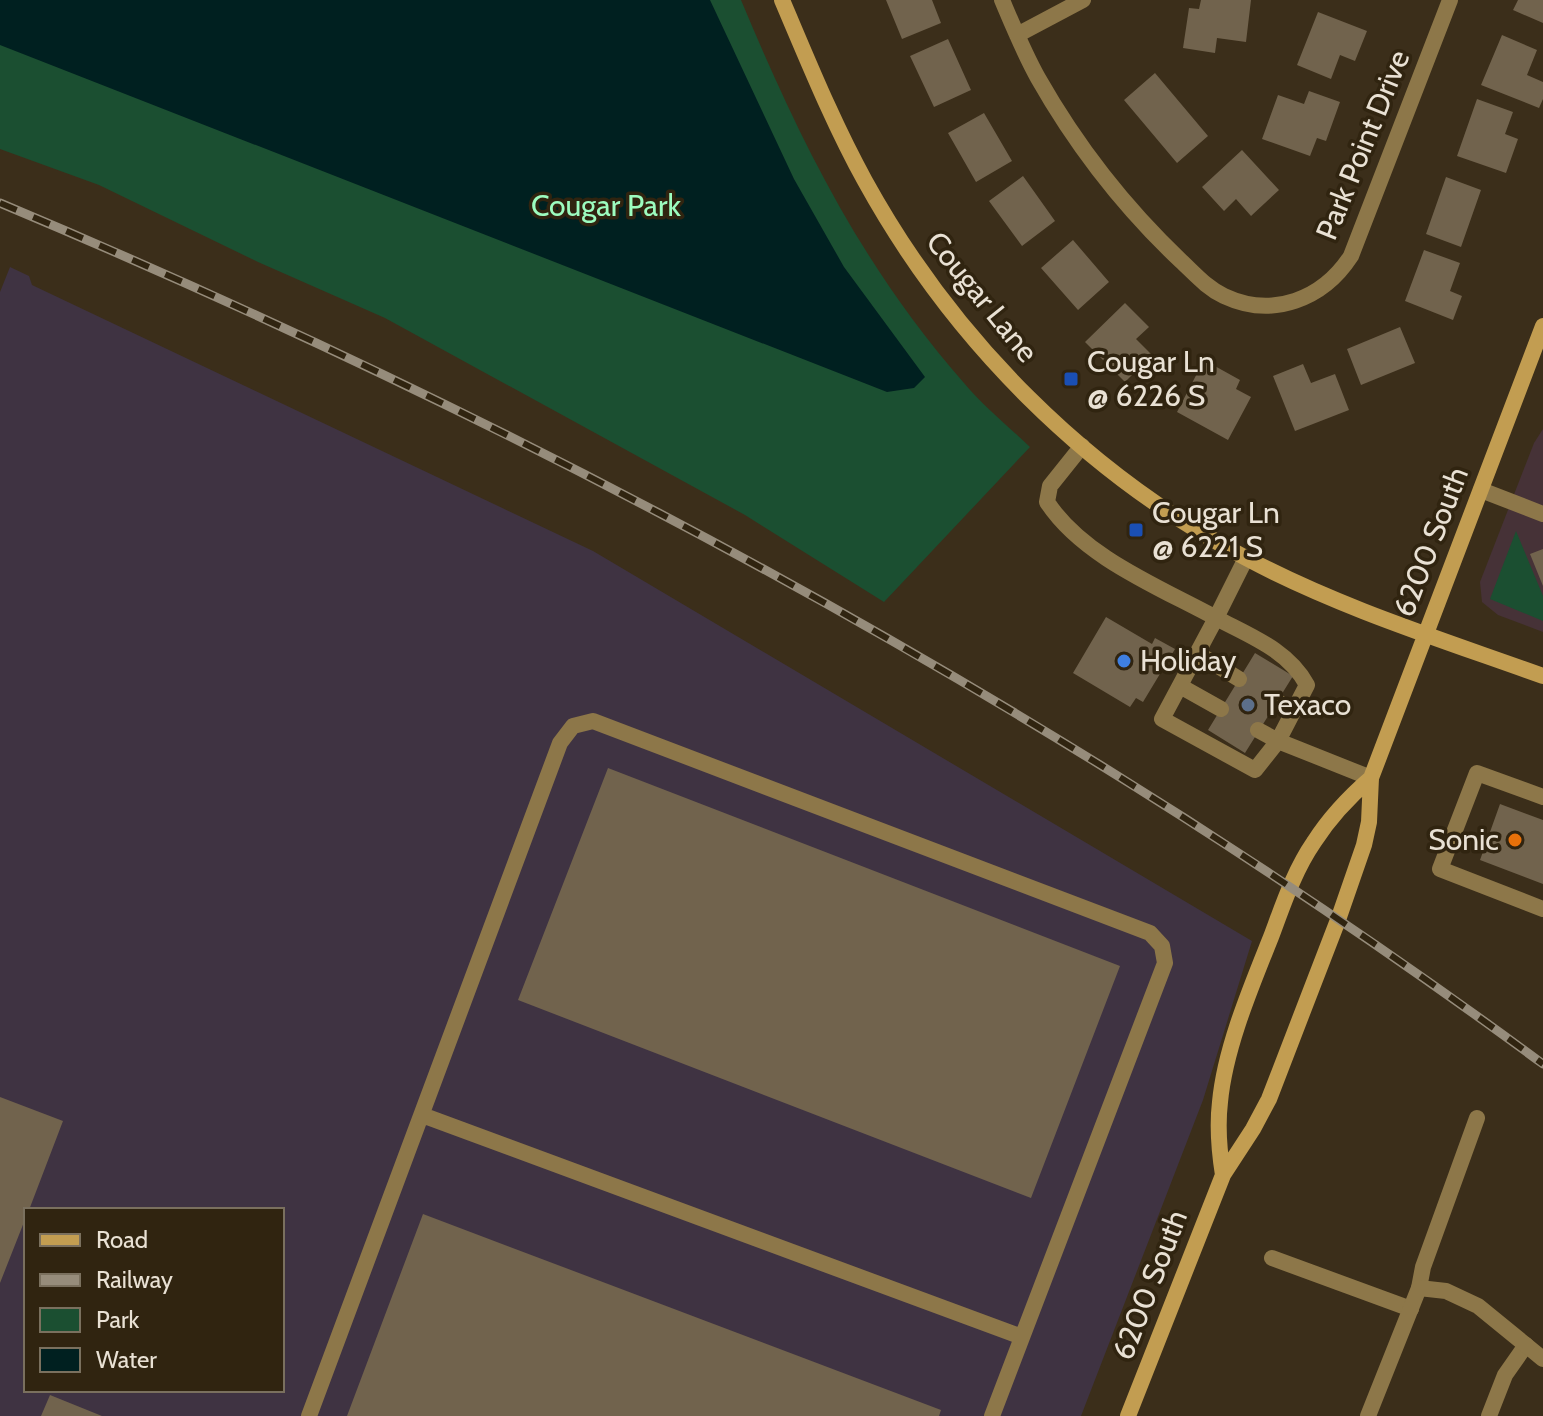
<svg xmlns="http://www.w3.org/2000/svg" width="1543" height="1416" viewBox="0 0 1543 1416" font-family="Cabin,sans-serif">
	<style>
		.commercial { fill: #463237 }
		.industrial { fill: #3f3342; fill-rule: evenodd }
		.green { fill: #1b4f31 }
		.water { fill: #002020 }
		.building { fill: #71634d }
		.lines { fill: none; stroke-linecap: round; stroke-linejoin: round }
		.lane { stroke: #8d7749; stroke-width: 16 }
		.street { stroke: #8d7749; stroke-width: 16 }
		.secondary { stroke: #c29d51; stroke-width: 16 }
		.rail-casing { stroke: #968c7b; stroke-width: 9 }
		.rail { stroke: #302410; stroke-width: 6; stroke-dasharray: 18; stroke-linecap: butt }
		.transit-dot { fill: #1a4fb4; stroke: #302410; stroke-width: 3 }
		.shop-dot { fill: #3f7fe0; stroke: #302410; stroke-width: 3 }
		.service-dot { fill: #5c6f8a; stroke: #302410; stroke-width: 3 }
		.food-dot { fill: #e8710a; stroke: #302410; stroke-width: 3 }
		.labels { text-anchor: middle; stroke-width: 7; stroke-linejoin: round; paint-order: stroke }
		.street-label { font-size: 30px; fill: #e9e1d4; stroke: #302410 }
		.park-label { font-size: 30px; fill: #9cfcbf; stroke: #302410 }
		.poi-label { font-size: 30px; fill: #e9e1d4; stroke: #302410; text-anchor: start }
	</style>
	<rect width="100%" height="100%" fill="#3b2e1a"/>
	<path class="commercial" d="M1543,429v203l-45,-17 -16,-13 -2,-20 54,-139z"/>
	<path class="industrial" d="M10,267l19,9 3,9 561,266 659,390 -49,159 -122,316h-1081v-1124zM26,1210h256v180h-256z"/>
	<path class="green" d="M0,0h741c59,141 121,267 223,383 19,23 44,43 66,64l-146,155 -139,-87 -360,-197 -127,-56 -159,-77 -99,-36z
		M1516,531l27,65v25l-53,-22z"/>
	<path class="water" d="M0,0h710l84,179 50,88 81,110 -11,11 -27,4 -887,-347z"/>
	<path class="building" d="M886,0h46l9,23 -39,16z
		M1201,0h50l-5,42 -29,-4 -2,15 -32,-5 6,-40 10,1z
		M1518,0h25v23l-30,-13z
		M1318,12l49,19 -12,30 -15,-6 -9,24 -34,-14z
		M1502,35l35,15 -10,25 16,7v17l-4,9 -58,-23z
		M948,39l23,51 -37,17 -24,-51z
		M1155,73l53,63 -31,27 -53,-63z
		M1309,91l31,11 -14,39 -9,-3 -7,18 -48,-17 16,-44 26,9z
		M1477,99l36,13 -8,22 13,5 -12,34 -49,-17z
		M984,113l28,48 -36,21 -28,-49z
		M1242,150l37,40 -28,26 -15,-17 -12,12 -22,-24z
		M1023,176l32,45 -33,25 -33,-45z
		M1446,177l35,13 -20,57 -35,-13z
		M1073,240l36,42 -31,28 -37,-42z
		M1424,250l36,13 -10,28 12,5 -9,24 -48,-19z
		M1125,303l24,24 -13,12 16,16 -27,27 -40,-40z
		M1400,327l15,36 -54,22 -14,-36z
		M1204,360l36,20 -4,9 15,8 -23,43 -51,-28z
		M1303,364l8,19 24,-9 14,36 -54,21 -22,-55z
		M1543,549v37l-13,-32z
		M1106,617l46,27 3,-6 20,11 -32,53 -7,-4 -6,9 -57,-34z
		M1255,653l38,23 -48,77 -37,-23z
		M608,768l512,198 -89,232 -513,-198z
		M1500,804l43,16v64l-63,-24z
		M0,1097l63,24 -34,89h-3v7l-26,66z
		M423,1214l518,196 -2,6h-592z
		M50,1395l52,21h-61z"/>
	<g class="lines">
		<path class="lane" d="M1082,446l-32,40 -3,16c36,55 112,85 169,116l-54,101 93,51 23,-29 -20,-11
			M1481,490l62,24
			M1246,558l-30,60c34,18 72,32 91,67l-29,56 93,37
			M1197,653l42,26
			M1180,686l41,23
			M1276,701l17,10
			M1543,797l-66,-24 -37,96 103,40
			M422,1115l600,222
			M1272,1258l139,51
			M1419,1288l4,-21 54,-149
			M309,1416l251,-673 13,-17 20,-5 557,212 12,13 3,17 -173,453
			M1489,1416l16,-41 21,-30"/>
		<path class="street" d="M1002,0c11,26 22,53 36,78 38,67 87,130 143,183 14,13 26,27 43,35 49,23 99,3 127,-40l99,-256
			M1017,35l66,-35
			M1368,1416l51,-128 27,3 32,15 65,53"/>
		<path class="secondary" d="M782,0c26,61 51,123 83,181 87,158 221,293 381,377 94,50 197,82 297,118
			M1223,1175c-4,-25 -6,-48 -3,-73 5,-54 31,-115 51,-165 12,-32 23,-66 43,-95 16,-25 35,-45 57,-64
			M1128,1416l95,-241 30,-46 16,-30 69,-179 26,-75 5,-23 2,-44 172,-452"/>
		<defs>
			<path id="rail" d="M0,203c544,228 1068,511 1543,861"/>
		</defs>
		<use href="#rail" class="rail-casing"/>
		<use href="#rail" class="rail"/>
	</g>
	<g class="transit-dot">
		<rect x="1063" y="371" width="16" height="16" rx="4"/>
		<rect x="1128" y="522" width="16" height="16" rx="4"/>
	</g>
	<circle class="shop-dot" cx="1124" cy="661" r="8"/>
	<circle class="service-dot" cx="1248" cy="705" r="8"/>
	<circle class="food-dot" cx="1515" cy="840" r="8"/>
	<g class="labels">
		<g class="street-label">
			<text transform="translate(1363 145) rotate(-68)" y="10">Park Point Drive</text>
			<text transform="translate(982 297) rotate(51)" y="10">Cougar Lane</text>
			<text transform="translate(1431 542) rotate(-69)" y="10">6200 South</text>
			<text transform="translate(1150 1285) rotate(-69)" y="10">6200 South</text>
		</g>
		<g class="park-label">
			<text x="606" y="216">Cougar Park</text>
		</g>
		<g class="poi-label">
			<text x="1087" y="372">Cougar Ln<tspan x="1087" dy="34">@ 6226 S</tspan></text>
			<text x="1152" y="523">Cougar Ln<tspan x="1152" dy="34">@ 6221 S</tspan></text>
			<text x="1140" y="671">Holiday</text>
			<text x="1264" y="715">Texaco</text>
			<text x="1499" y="850" text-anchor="end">Sonic</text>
		</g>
	</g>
	<rect x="24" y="1208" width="260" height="184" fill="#302410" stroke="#7a705e" stroke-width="2"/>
	<rect x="40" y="1234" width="40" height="12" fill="#c29d51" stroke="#7a705e" stroke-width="2"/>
	<text x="96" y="1248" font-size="24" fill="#e9e1d4">Road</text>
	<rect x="40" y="1274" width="40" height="12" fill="#968c7b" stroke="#7a705e" stroke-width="2"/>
	<text x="96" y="1288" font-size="24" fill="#e9e1d4">Railway</text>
	<rect x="40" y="1308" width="40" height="24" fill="#1b4f31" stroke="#7a705e" stroke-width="2"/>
	<text x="96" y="1328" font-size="24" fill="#e9e1d4">Park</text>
	<rect x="40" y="1348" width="40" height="24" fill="#002020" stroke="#7a705e" stroke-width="2"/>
	<text x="96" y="1368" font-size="24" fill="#e9e1d4">Water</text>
</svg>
